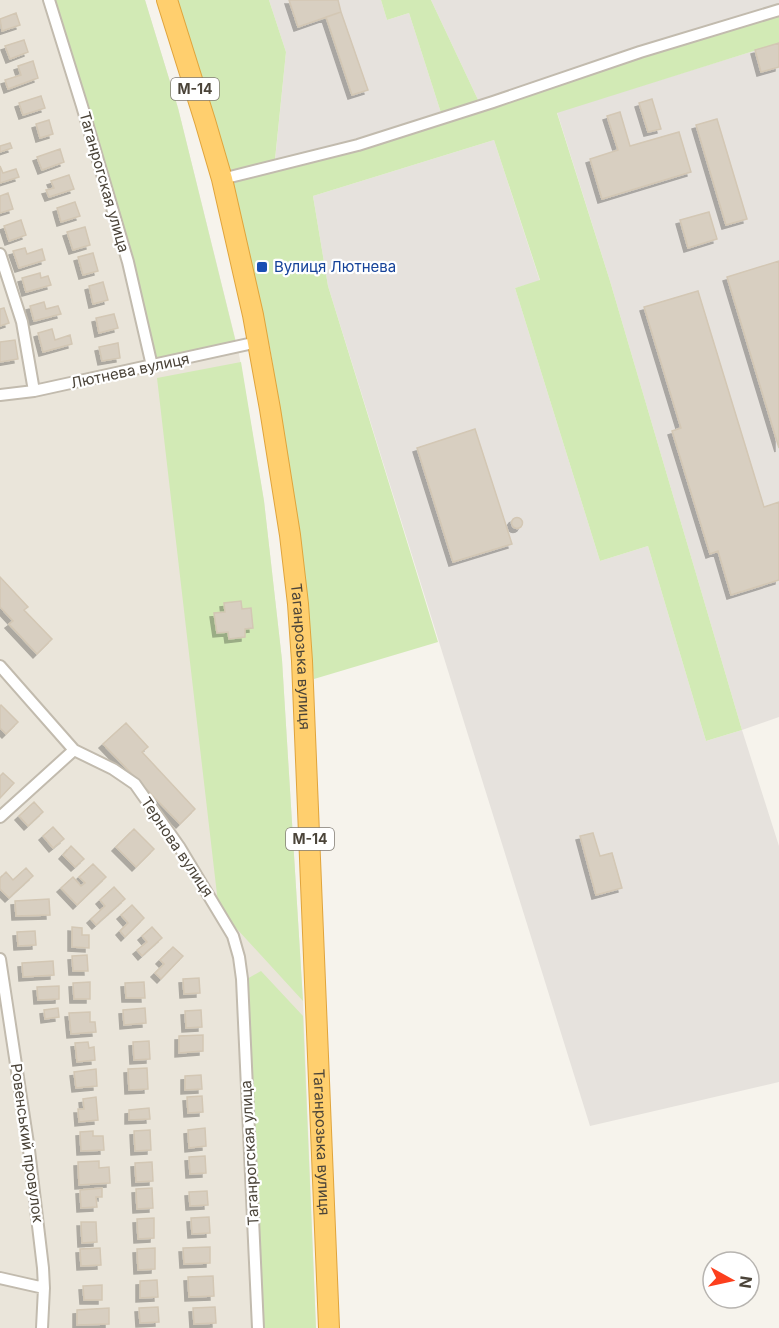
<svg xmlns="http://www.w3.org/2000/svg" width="779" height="1328" viewBox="0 0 779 1328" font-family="Inter,sans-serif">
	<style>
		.residential { fill: #eae5da }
		.industrial { fill: #e6e2dd }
		.green { fill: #d2eab5 }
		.building { fill: #d8cfc1; stroke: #d3c7b4; stroke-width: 1.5; filter: url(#shadow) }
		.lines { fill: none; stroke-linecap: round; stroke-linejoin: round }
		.street-casing { stroke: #c2bbae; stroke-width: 14 }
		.highway-casing { stroke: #e0a43c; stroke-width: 22 }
		.street { stroke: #fff; stroke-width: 10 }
		.highway { stroke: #ffcf6e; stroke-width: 20 }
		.transit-dot { fill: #1a4fb4; stroke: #fff; stroke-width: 2 }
		.labels { text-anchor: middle; stroke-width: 4.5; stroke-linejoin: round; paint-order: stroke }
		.shield { fill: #fff; stroke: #817c74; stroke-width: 1.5 }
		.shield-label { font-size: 14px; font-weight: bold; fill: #4b4439 }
		.street-label { font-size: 15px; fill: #4b4439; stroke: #fff }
		.transit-label { font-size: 15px; fill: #164399; stroke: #fff; text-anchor: start }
	</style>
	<defs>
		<filter id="shadow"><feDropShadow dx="-4" dy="4" stdDeviation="0" flood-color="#0004"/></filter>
	</defs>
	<rect width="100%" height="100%" fill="#f6f3ec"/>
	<path class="residential" d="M0,0h145l33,108 61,246 25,147 18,159 21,341 13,327h-316z"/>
	<path class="industrial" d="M269,0h112l6,20 22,-7 33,103 -168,54 12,-118z
		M431,0h348v9l-299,95z
		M779,43v674l-37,13 37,116v236l-189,44 -262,-840 -15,-90 181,-56 46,141 -25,7 85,273 48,-15 58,195 36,-11 -132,-449 -53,-169z"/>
	<path class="green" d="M50,0h95l33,108 59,239 -83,16z
		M177,0h92l17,52 -12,117 168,-53 -33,-103 -22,7 -6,-20h50l49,104 299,-95v34l-222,70 53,168 132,449 -36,11 -58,-195 -48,15 -85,-273 25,-8 -46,-140 -181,56 15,90 110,356 -124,37 -20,-182 -24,-149 -62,-248z
		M241,362l23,139 18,159 21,341 -67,-73 -18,-25 -61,-525z
		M261,971l42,45 13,312h-53l-16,-349z"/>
	<path class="building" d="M289,0h49l3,12 -43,15z
		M341,12l27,78 -16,5 -26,-78z
		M16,13l4,12 -18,6 -2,-12z
		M24,40l4,12 -18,7 -5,-13z
		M779,43v24l-18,5 -6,-22z
		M33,61l5,17 -30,11 -3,-9 16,-5 -3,-9z
		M41,96l4,12 -22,7 -4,-12z
		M652,99l9,30 -13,3 -9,-29z
		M620,112l10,34 49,-14 12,40 -89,27 -12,-40 28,-9 -11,-34z
		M717,119l30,100 -21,6 -30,-100z
		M49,120l4,14 -13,4 -4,-14z
		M10,143l2,5 -12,4v-6z
		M60,149l4,13 -22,8 -5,-13z
		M0,166l3,7 13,-4 3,8 -19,6z
		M69,175l5,14 -25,8 -3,-7 8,-2 -3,-7z
		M8,193l5,16 -13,4v-17z
		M75,202l5,14 -19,6 -4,-14z
		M709,212l8,27 -29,9 -8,-28z
		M21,220l5,15 -17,6 -5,-15z
		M85,227l5,18 -17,5 -6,-18z
		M25,248l2,6 15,-5 3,11 -26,8 -6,-17z
		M93,253l5,18 -15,4 -5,-18z
		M779,261v187l-52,-171z
		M40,273l1,5 7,-2 3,9 -25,7 -4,-14z
		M103,282l5,18 -15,4 -4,-18z
		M698,291l66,216 15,-5v78l-48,15 -13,-44 -8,3 -38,-123 9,-3 -37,-121z
		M44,302l2,7 12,-3 3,8 -27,7 -4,-15z
		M4,308l5,15 -9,3v-17z
		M114,314l4,14 -19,5 -3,-15z
		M52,329l3,11 15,-5 2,9 -29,8 -5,-19z
		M15,340l3,19 -18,3v-20z
		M118,343l2,15 -18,3 -3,-14z
		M475,429l37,115 -59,18 -36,-114z
		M511.5 523a5.5 5.5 0 1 1 11 0a5.5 5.5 0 1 1-11 0Z
		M0,577l28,30 -4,3 28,29 -15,15 -28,-30 4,-3 -13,-14z
		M241,601l1,8 9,-1 2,20 -8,1v8l-16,2 -1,-7 -11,1 -3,-20 11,-1 -1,-9z
		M1,705l17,17 -12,12 -6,-6v-22z
		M126,723l22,24 -6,5 53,57 -15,15 -77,-80z
		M3,773l11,10 -14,15v-22z
		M34,802l9,10 -15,14 -9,-10z
		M53,827l11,12 -11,9 -10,-12z
		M134,829l20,20 -18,18 -20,-20z
		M593,833l7,23 12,-3 10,35 -26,7 -16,-59z
		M71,846l13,13 -9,8 -12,-12z
		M93,864l13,13 -29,28 -16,-17 12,-11 8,9 4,-3 -6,-6z
		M26,868l7,8 -24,22 -9,-9v-11l6,-6 7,8z
		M114,887l11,12 -29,26 -5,-6 14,-13 -5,-6z
		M49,899l1,16 -34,1 -1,-15z
		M132,905l12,13 -19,19 -5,-6 8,-8 -7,-8z
		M72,927l10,1v7h7v13l-17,-1z
		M152,927l10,11 -20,18 -5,-6 10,-8 -5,-6z
		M35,931l1,14 -18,1 -1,-14z
		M173,947l10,9 -22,23 -6,-6 9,-9 -4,-4z
		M87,955l1,16h-15l-1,-15z
		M53,961l1,14 -31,2 -1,-14z
		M199,978l1,15 -16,1 -1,-15z
		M90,982v17h-16l-1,-16z
		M144,982l1,16h-19l-1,-15z
		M59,986v13l-21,1 -1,-13z
		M58,1008l1,9 -14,2 -1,-9z
		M145,1008l1,15 -22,2 -1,-15z
		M201,1010l1,17 -16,1 -1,-17z
		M90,1012v10h5l1,10 -25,2 -2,-21z
		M203,1035v16l-24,2v-17z
		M149,1041l1,18 -16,1 -1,-18z
		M88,1042l1,6 5,-1 1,13 -18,2 -2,-19z
		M147,1068l1,21 -19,1 -1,-21z
		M96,1069l1,17 -21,2 -2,-16z
		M201,1075l1,14 -17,1v-14z
		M202,1096l1,16 -15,1 -1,-16z
		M96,1097l2,23 -19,2 -1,-13h6l-1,-10z
		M149,1108l1,11 -21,1v-10z
		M205,1128l1,18 -17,2 -1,-18z
		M150,1130l1,20 -16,1 -1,-20z
		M93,1131v5h10l1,14 -23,1 -1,-19z
		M205,1156l1,17 -16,1 -1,-17z
		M99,1161v7l10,-1 1,16 -31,2 -1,-23z
		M152,1162l1,19 -17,1 -1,-19z
		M102,1188v9h-6l1,10 -16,1 -1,-18z
		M152,1188l1,20 -16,1 -1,-20z
		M207,1191l1,14 -18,1 -1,-14z
		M209,1217l1,16 -18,1 -1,-16z
		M154,1218v20l-16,1 -1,-20z
		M81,1222h15l1,20 -15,1z
		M210,1247v16l-26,1 -1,-16z
		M100,1248l1,17 -20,1 -1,-17z
		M155,1248v21l-17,1 -1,-21z
		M213,1276l1,20 -25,1 -1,-20z
		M157,1280l1,17 -18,1v-17z
		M102,1285v15h-18l-1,-14z
		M158,1307l1,15 -19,1 -1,-15z
		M215,1307l1,16 -22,1 -1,-16z
		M109,1308v16l-32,1v-15z"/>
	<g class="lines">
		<defs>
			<path id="street" d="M49,0l33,106 46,156 24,104
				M222,179l136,-34 135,-43 147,-50 139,-42
				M0,254l22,68 12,69
				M0,395l34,-4 224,-49
				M0,666l74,84 39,19 22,15 45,64 53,88 6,21 3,22 16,349
				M0,817l74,-67
				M0,959l29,191 14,118 1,20 -2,40
				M0,1278l44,10"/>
			<g id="highway">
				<path id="s1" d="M167,0l38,121 17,58 31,136 17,94 20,126 8,69 4,57 27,667"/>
			</g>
		</defs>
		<use href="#street" class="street-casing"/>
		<use href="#highway" class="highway-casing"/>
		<use href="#street" class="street"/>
		<use href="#highway" class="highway"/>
	</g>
	<rect class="transit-dot" x="256" y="261" width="12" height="12" rx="3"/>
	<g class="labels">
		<g class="shield">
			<rect x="171" y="78" width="48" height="22" rx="4.5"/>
			<rect x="286" y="828" width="48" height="22" rx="4.5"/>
		</g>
		<g class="shield-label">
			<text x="195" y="94">М-14</text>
			<text x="310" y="844">М-14</text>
		</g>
		<g class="street-label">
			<text transform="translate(104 182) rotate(74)" y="5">Таганрогская улица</text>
			<text transform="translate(130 371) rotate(-12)" y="5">Лютнева вулиця</text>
			<text dy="5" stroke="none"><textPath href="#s1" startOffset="672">Таганрозька вулиця</textPath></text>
			<text transform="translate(177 847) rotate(56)" y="5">Тернова вулиця</text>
			<text dy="5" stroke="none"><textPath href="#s1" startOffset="1158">Таганрозька вулиця</textPath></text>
			<text transform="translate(27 1143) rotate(82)" y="5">Ровенський провулок</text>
			<text transform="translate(250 1153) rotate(-93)" y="5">Таганрогская улица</text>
		</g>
		<g class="transit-label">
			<text x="274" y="272">Вулиця Лютнева</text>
		</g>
	</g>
	<g transform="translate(731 1280) rotate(98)"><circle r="28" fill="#ffffff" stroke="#b7b4b0" stroke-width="1.5"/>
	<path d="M0-4.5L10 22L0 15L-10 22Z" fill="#fc3f1d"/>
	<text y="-9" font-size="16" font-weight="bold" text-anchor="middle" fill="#4b4439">N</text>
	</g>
</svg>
